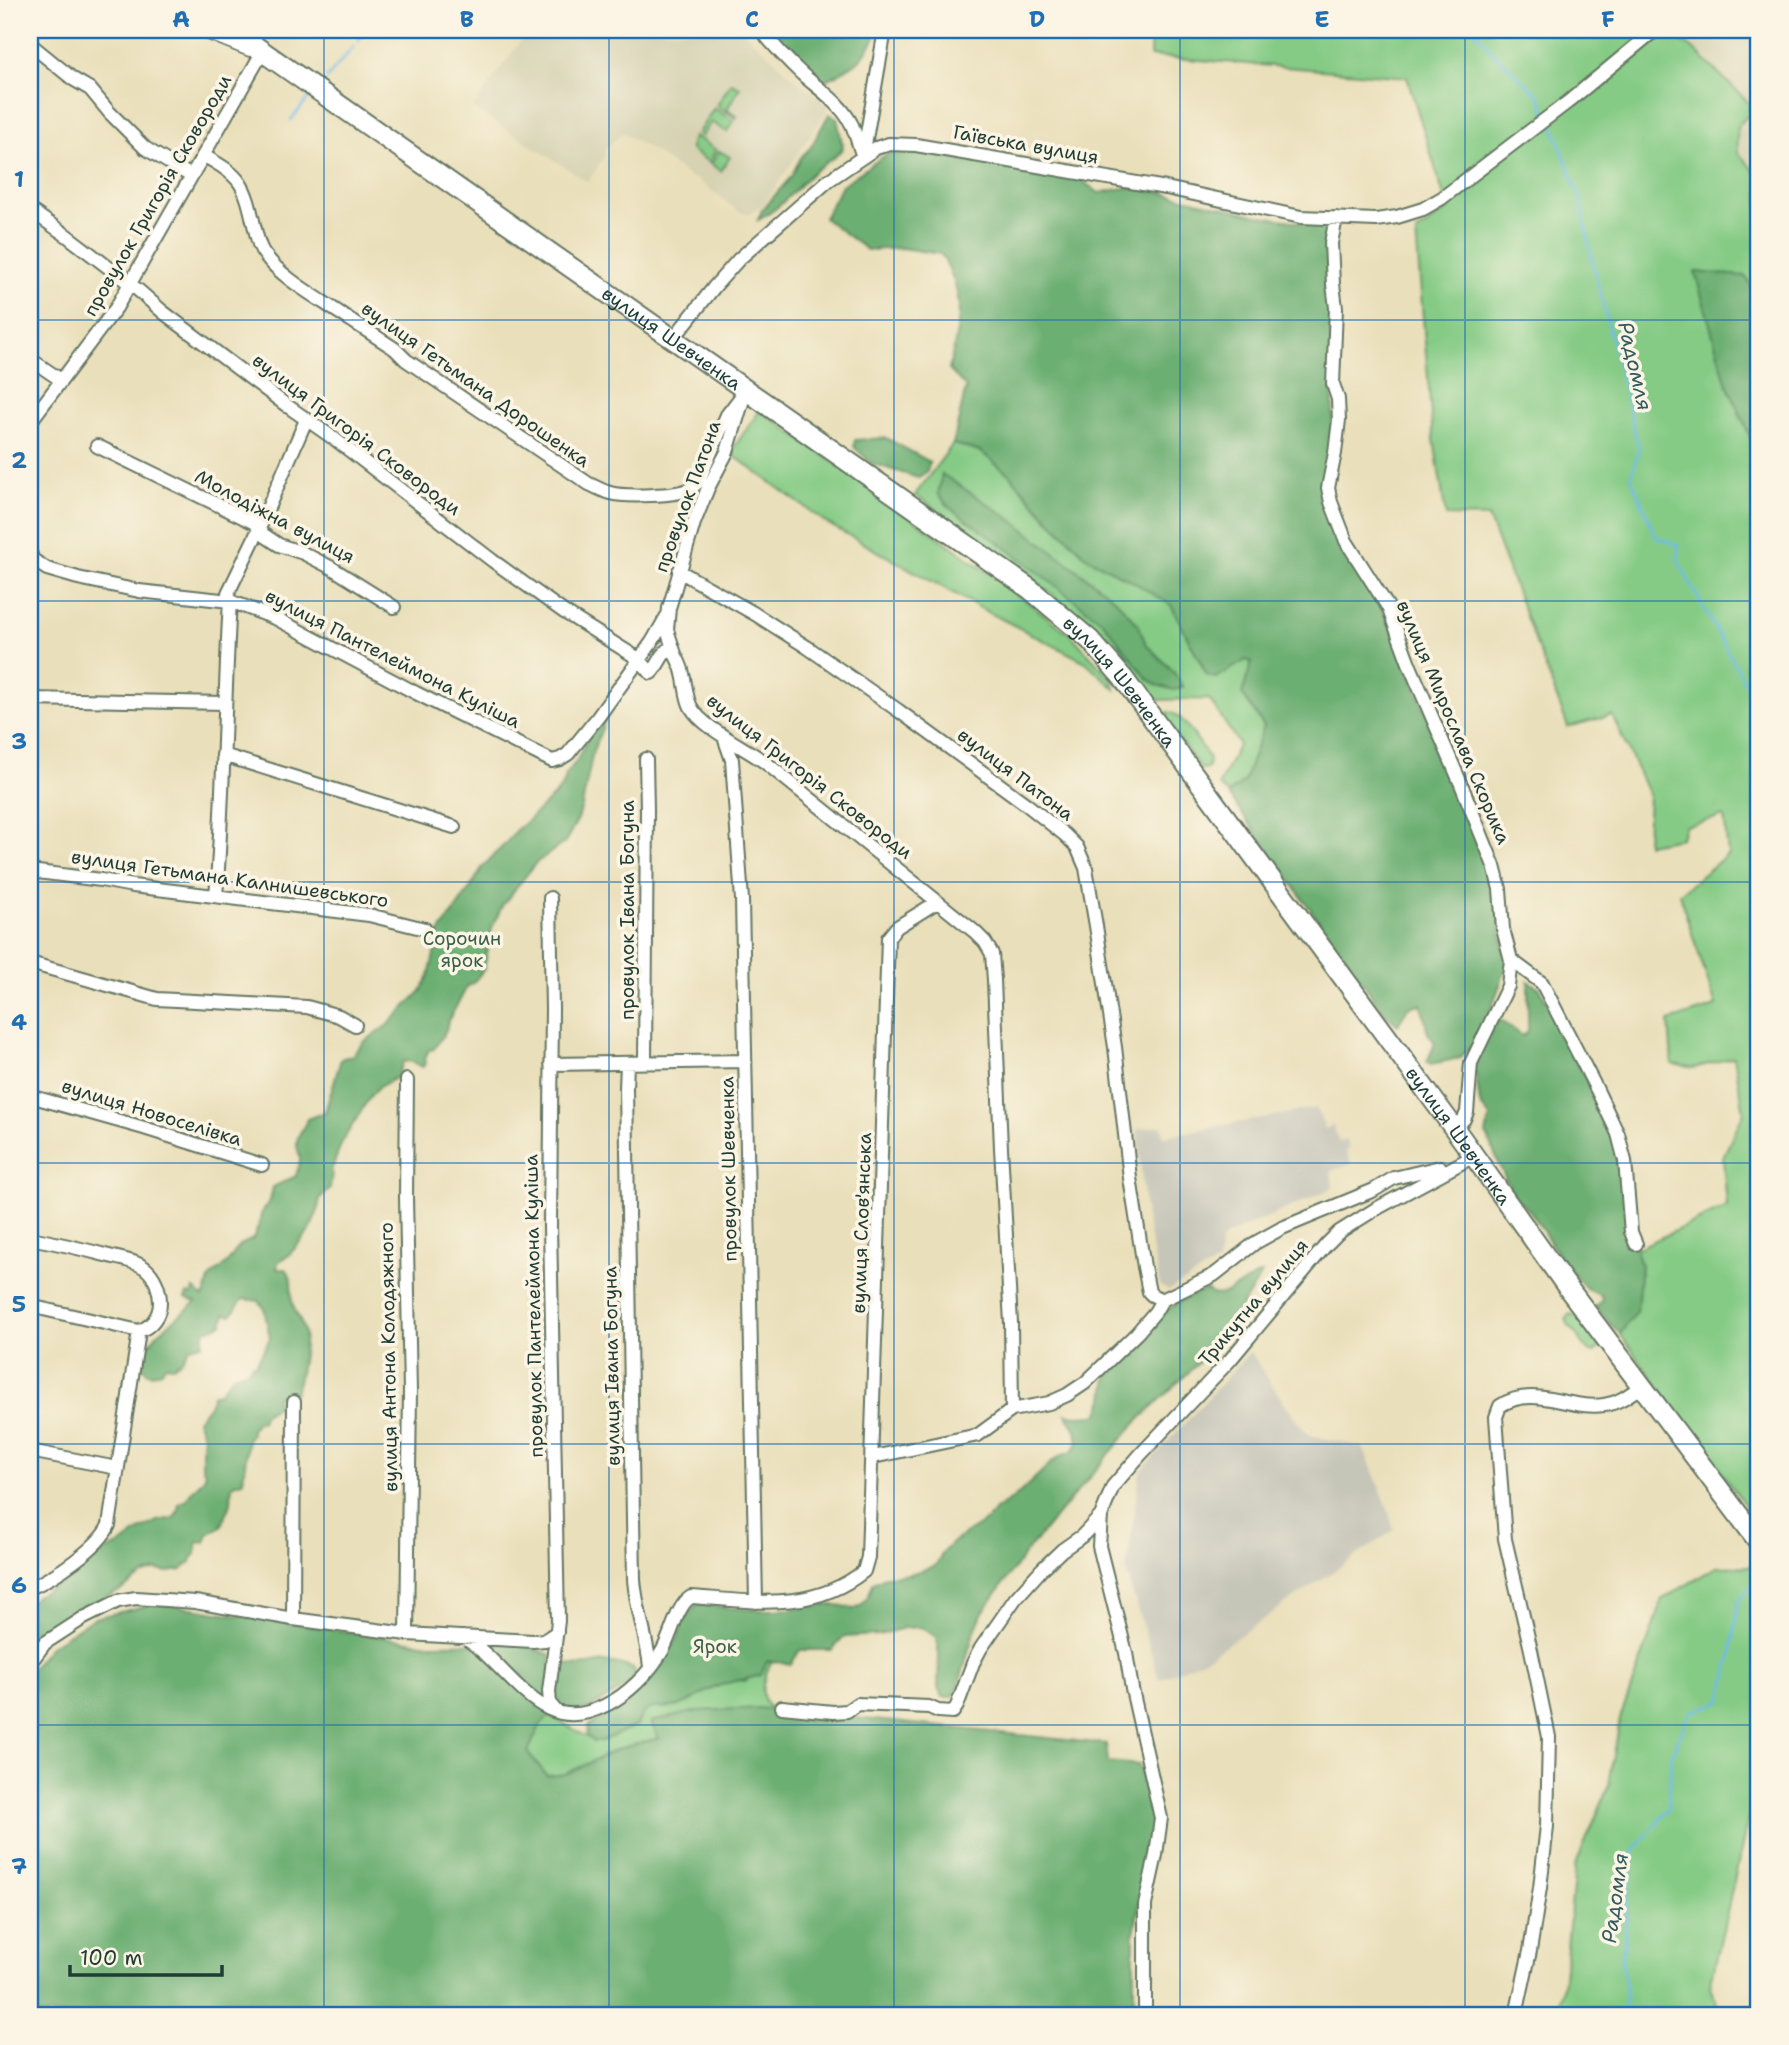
<svg xmlns="http://www.w3.org/2000/svg" width="1789" height="2045" viewBox="0 0 1789 2045" font-family="'Shantell Sans',sans-serif">
	<style>
		.built { fill: #d6d2b2 }
		.industrial { fill: #c5c5b8 }
		.green { fill: #85cb85; stroke: #52845c; stroke-width: 2 }
		.forest { fill: #6caf72; stroke: #467653; stroke-width: 2 }
		.lines { fill: none; stroke-linecap: round; stroke-linejoin: round }
		.stream { stroke: #6fbbe8; stroke-width: 2.5 }
		.minor-casing { stroke: #667663; stroke-width: 16 }
		.secondary-casing { stroke: #667663; stroke-width: 21 }
		.primary-casing { stroke: #667663; stroke-width: 23 }
		.minor { stroke: #fff; stroke-width: 12 }
		.secondary { stroke: #fff; stroke-width: 18 }
		.primary { stroke: #fff; stroke-width: 19 }
		.grid { fill: none; stroke: #1f6fb2; stroke-width: 2; stroke-opacity: 0.55 }
		.labels { text-anchor: middle; stroke-width: 7; stroke-linejoin: round; paint-order: stroke }
		.street-label { font-size: 19px; fill: #1f3d34; stroke: #fcf5e5 }
		.park-label { font-size: 19px; fill: #386048; stroke: #fcf5e5 }
		.water-label { font-size: 21px; font-style: italic; fill: #335c61; stroke: #fcf5e5 }
		.neatline { fill: none; stroke: #1f6fb2; stroke-width: 2.5 }
		.grid-label { font-size: 23px; text-anchor: middle; font-weight: bold; fill: #1f6fb2 }
	</style>
	<rect width="100%" height="100%" fill="#fcf5e5"/>
	<filter id="ink" filterUnits="userSpaceOnUse"><feTurbulence type="fractalNoise" baseFrequency=".0143" numOctaves="2"/><feDisplacementMap in="SourceGraphic" scale="14" xChannelSelector="R" yChannelSelector="G"/><feConvolveMatrix kernelMatrix="1 2 1 2 8 2 1 2 1" color-interpolation-filters="sRGB"/></filter>
	<filter id="wash" filterUnits="userSpaceOnUse"><feTurbulence type="fractalNoise" baseFrequency=".00686" numOctaves="4" result="noise"/><feDisplacementMap in="SourceGraphic" scale="28" xChannelSelector="R" yChannelSelector="G"/><feGaussianBlur stdDeviation="1.57" result="paint"/><feColorMatrix in="noise" values="0 0 0 0 0 0 0 0 0 0 0 0 0 0 0 0 0 1.4 0 .05"/><feComposite in="paint" operator="in"/></filter>
	<g filter="url(#wash)">
		<rect width="100%" height="100%" fill="#e9dfba"/>
		<path class="built" d="M528,30h214l54,50 34,26 -66,98 -14,10 -10,-2 -45,-34h-4l-35,-25 -33,-20 -19,17 1,5 -17,27 -115,-74z
			M1706,30h53v146l-21,-23 -1,-27 12,-12 -59,-68z"/>
		<path class="industrial" d="M1316,1108l9,21 8,-4 6,17 7,-2 3,9 -3,2 5,13 -20,7 2,17 -108,48 -4,6 -3,20 -49,28 -9,-4 -14,-68 -9,-89 25,-3 1,9 2,1z
			M1250,1352l41,61 18,22 54,12 23,56 8,27 -189,129 -46,20 -33,-107 14,-100z"/>
		<path class="green" d="M1151,30h505l34,16 59,57v11l-12,13 1,26 21,23v121l-14,-21 -19,106 33,75v1067l-139,-190 17,-24 -1,-61 91,-42 -4,-50 21,-45 -10,-55 -40,11 -22,-4 -3,-43 47,-15 -37,-112 49,-40 -4,-38 -39,10 -4,12 -34,6 2,-49 -37,-80 -44,12 -80,-210 -42,-1 -14,-89 -16,-194 32,-24 -41,-132 -257,-21z
			M731,83l9,4 -13,22 10,7 -1,2 -19,-13z
			M714,108l20,13 -7,11 -16,-10 -9,14 -4,-3z
			M695,136l21,14 -7,12 -18,-12v-7z
			M719,151l11,6 -9,14 -10,-7z
			M760,410l229,163 62,47 19,14 42,45 3,10 -29,-27 -100,-51 -158,-87 -98,-71z
			M953,444l27,7 30,24 37,43 41,40 42,22 41,25 36,70 8,3 31,-18 6,2 -10,32 22,32 -20,56 -16,12 -9,-9 20,-41 -30,-45 -54,1c-24,-27 -47,-55 -73,-79 -51,-48 -110,-87 -167,-126z
			M1168,712c15,1 32,33 41,46l-1,10 -7,1 -39,-52z
			M1570,1314l7,2 21,27 1,5 -5,5 -5,-2 -21,-27 -2,-6z
			M1753,1566l6,9v206l-8,25 -41,181 14,28h-169l8,-28 12,-120 34,-82 11,-66 43,-120 53,-32z
			M767,1661l4,1c-7,15 -14,33 -1,47l-73,2 -46,12 9,15 -42,11 -52,25 -19,2 -20,-24 12,-25 10,-12 45,26h8l35,-16 4,-11 11,-8h26l31,-16 24,-10 13,1z"/>
		<path class="forest" d="M770,30h108v1c-15,32 -24,35 -54,50l-29,-22z
			M829,114l8,4 6,30c-8,11 -20,15 -30,24 -18,17 -33,37 -55,48l4,-10 29,-33 10,-20 10,-10z
			M902,149l175,28 22,16 35,-7 122,29 74,12 3,191 -11,76 67,129 87,211 19,62 12,70 -19,51 12,3 23,16 5,-5v-50l12,7 75,148 21,113 5,15 -4,46 -17,24 -25,-27 6,-5 1,-6 -14,-6 -22,-23 -35,-55 -19,-18 -26,-60 4,-17 -10,-13 -4,-29 -9,-15 5,-15 -12,13 -29,6 -4,-2 8,-19 -7,-10 -7,-29 -13,3 -10,18 -12,-10 -158,-221 16,-12 20,-56 -22,-32 10,-32 -6,-2 -31,18 -8,-3 -36,-70 -41,-25 -42,-22 -41,-41 -37,-42 -30,-24 -27,-7 13,-57 -17,-17c10,-48 19,-71 -8,-116l-40,-6 -34,2 -43,-32 18,-33 45,-31z
			M1695,272l50,4 14,21v160l-33,-75z
			M886,438l44,24 -3,9 -9,7 -47,-15 -17,-16 1,-7z
			M942,474l67,44 105,80 24,26 8,20 27,27 10,16 -9,3 -17,-5 -10,-7 -44,-56 -106,-81 -47,-33 -12,-14z
			M604,717l1,4 -12,30 -11,55 -4,13 -13,23 -29,21 -34,43 -10,22 -8,41 -11,14 -6,4 -19,34 -2,9 -12,19 -5,1 -5,8 1,5 -2,4 -13,-6 -7,1 -6,15 -18,10 -8,8 -29,47 -11,29 1,2 -2,16 -10,9 -3,15 -8,19 -21,24 -10,6 -1,7h9c8,9 4,21 6,32 2,11 10,20 12,31 2,12 -5,49 -9,61l-19,3 1,10 -14,9 -2,7h-4l-6,7v5l-3,5 -5,42 -10,3c-3,7 -1,10 -2,18 -1,5 -2,6 -4,11 -7,16 -3,12 -19,21l-3,8 -8,1 -1,11 -4,4 -1,4 -5,3 -4,5 -14,2 -12,-2 -11,4 -25,17 -30,14 -8,8 -45,29 -7,10v-50l6,-6 31,-16 40,-30 14,-6 21,-15 15,-8 17,-3 5,-9 -1,-4 5,-4h3c3,-12 17,-16 20,-28l-4,-6v-26l2,-4 -7,-17 12,-15 4,-11 6,-1 14,-18 15,-5 4,-6h4l14,-26 -6,-30 -5,-7 -16,-2 -12,16 -6,-1 -3,10 -17,7 -3,13 -12,3 -7,12 -10,7 -8,-1 -3,6 -9,3 -5,-1 -7,-9 2,-10 13,-19 40,-33 -11,-4 2,-4 5,1 1,-7 10,9 3,-4c1,-17 7,-18 18,-27 14,-13 7,-18 29,-27l7,-17 1,-8 9,-13 3,-14 23,-11c1,-6 5,-13 4,-18 -1,-7 -4,-10 -3,-17 2,-9 8,-14 10,-22l18,-7 16,-53 12,-4 11,-13 25,-18 32,-33 8,-15 10,-43 32,-46 12,-21 23,-23 9,-12 13,-11 29,-27 7,-10 2,-8 11,-15 10,-21z
			M1262,1274l-40,63 -27,29 -61,59 -104,122 -47,65 -10,23 -14,49 -7,13h-10l-4,-9 1,-33 -3,-18 -15,-10 -17,1 -25,7 -36,2 -11,13h-32l-9,14 -24,-3 -6,14c-15,5 -28,5 -43,11 -13,5 -26,16 -40,20 -20,5 -31,-7 -41,19l-35,16h-8l-7,-5 1,-10 32,-18 28,-26 9,-10 20,-33 8,-22 12,-13c26,3 51,7 76,6 27,0 55,-11 80,-1 13,-4 16,-14 20,-26l14,-7 23,-2 25,-8 5,-7 1,-5 12,-12 35,-23 8,-10 18,-11 38,-36 10,-7 10,-3 6,-9 -2,-13 -10,-16 10,2 22,-1 6,-16 3,-23c11,-11 24,-19 34,-30 5,-6 7,-13 11,-19 12,-19 35,-31 55,-37 14,16 36,-12 55,-16z
			M158,1603l271,41 91,-1 31,12 -1,60 -11,12 -11,25 19,24 19,-2 52,-25 41,-11 -8,-16 46,-11 62,-3 347,36 2,18 31,3 13,48 -1,29 -17,92v81h-1104v-344l20,-25 44,-28z
			M560,1661c12,6 22,6 34,3 12,-4 28,0 40,5l2,7 -6,8 -41,25 -26,2 -10,-13z"/>
		<g class="lines">
			<path class="stream" d="M1474,30l19,22 46,44 7,16
				M358,41l7,-11
				M327,78l27,-32
				M291,120l20,-25
				M1551,121l30,79 10,55 48,195 -8,27 25,60 22,8 1,18 64,116 16,23
				M1620,2015l6,-17 -4,-34 11,-113 35,-41 4,-57 18,-41 31,-10 11,-51 6,-51 21,-20"/>
		</g>
	</g>
	<g filter="url(#ink)">
		<g class="lines">
			<defs>
				<path id="minor" d="M761,30c13,16 26,30 41,44 18,16 39,29 50,51 4,10 7,21 11,32
					M30,44l43,35 17,10 19,23 36,36 46,28
					M204,156c38,20 41,29 50,69 3,11 4,22 11,30 14,19 38,34 58,47 24,16 48,31 72,47l11,11 183,124c7,3 14,7 21,9 14,4 67,3 80,-4 2,-1 6,-5 8,-7l29,-67 20,-26
					M863,156l22,-126
					M30,210l36,25 72,55 25,22 123,93 50,35 157,121 71,51 75,47 12,14c7,-7 10,-17 16,-23l8,4c3,6 7,13 8,20 3,11 3,24 8,33 11,21 55,41 75,56l209,169 10,10 7,12 2,26 7,168 10,175 1,87
					M1336,218l-5,25 2,41 3,24 -3,76 5,15 1,21 -4,33 -7,35 3,14 15,39 42,66 22,59 51,118 33,82 6,23 3,40 8,31 31,23 55,107 21,44 7,27 6,71 5,12
					M673,339l42,-53 24,-27 90,-79 47,-32 13,-4 27,1 250,43 135,29 75,3 21,-3 26,-8 19,-11 126,-96 87,-72
					M30,359l31,21
					M30,422l86,-114 147,-257
					M97,446l158,77 3,4v4l21,14 24,8 29,15 62,39
					M30,553l3,7 14,9 31,9 61,13 91,10 47,18 139,74 136,68 8,-2 8,-5 30,-37 54,-75 15,-26
					M679,571l76,43 52,33 92,64 127,93 39,31 12,12 9,21 10,58 19,121 15,131 14,89 5,25 3,3 10,5
					M675,654l-8,-24 2,-22 25,-85 14,-35 19,-36 15,-49
					M30,699l194,4
					M724,737l8,23 10,140 14,702
					M223,755l231,72
					M30,871l71,9 32,6 236,29 56,14
					M216,896c8,-98 8,-197 14,-295l-2,-8 30,-62 48,-111
					M550,898l2,111 -2,217 8,395 -9,70 1,13 6,7
					M30,963l127,36 150,8 32,9 16,9
					M645,1062l2,-252 -1,-51
					M551,1064l194,-3
					M627,1064l-1,24 8,491c2,30 13,58 16,88
					M407,1080l-1,117 4,194 -3,243
					M30,1096l114,32 118,37
					M1454,1129l10,-10 3,-7 4,-49 37,-77 3,-26
					M30,1238c27,5 53,11 79,18 12,3 27,5 36,12 10,8 15,22 15,34 0,14 -9,25 -21,29
					M30,1306l109,25
					M30,1451l87,17
					M873,1457l105,-22 34,-25 37,-7 18,-8 18,-12 52,-50 18,-21 7,-12 52,-25 41,-32 27,-15 92,-38 20,-12 46,-11
					M30,1588c23,-10 69,-40 79,-63l30,-194
					M293,1619l114,15 126,7 12,-1 12,-8
					M463,1637c50,30 76,103 143,68 21,-10 43,-32 55,-52 10,-15 15,-47 30,-56 61,4 121,16 173,-26l4,-14 20,-619 9,-11 40,-25
					M30,1663l15,-20 37,-24 36,-18 18,-3 59,4 98,17 1,-217
					M782,1707l51,5 14,-1 10,-7 72,3 9,4 15,1 4,-6 16,-43 8,-15 34,-49 27,-30 20,-19 20,-14 18,-19
					M1145,2015v-110l11,-50 5,-37 -29,-129 -6,-36 -27,-107 2,-30 12,-30 28,-32 89,-94 96,-115 13,-13 35,-22 100,-54
					M1516,2015l14,-64 10,-63 7,-62 2,-89 -18,-87 -26,-111 -9,-122 4,-11c33,-22 69,4 104,-1 15,-2 26,-11 39,-20"/>
				<path id="secondary" d="M208,30l42,17"/>
				<g id="primary">
					<path id="s1" d="M232,30l798,559 60,51 33,38 339,461 106,149 191,254"/>
				</g>
			</defs>
			<use href="#minor" class="minor-casing"/>
			<use href="#secondary" class="secondary-casing"/>
			<use href="#primary" class="primary-casing"/>
			<use href="#minor" class="minor"/>
			<use href="#secondary" class="secondary"/>
			<use href="#primary" class="primary"/>
		</g>
	</g>
	<path class="grid" d="M324,30v1985M609,30v1985M894,30v1985M1180,30v1985M1465,30v1985M30,320h1729M30,601h1729M30,882h1729M30,1163h1729M30,1444h1729M30,1725h1729"/>
	<g class="labels">
		<g class="street-label">
			<text transform="translate(1026 144) rotate(10)" y="7">Гаївська вулиця</text>
			<text transform="translate(157 195) rotate(-60)" y="7">провулок Григорія Сковороди</text>
			<text dy="7" stroke="none"><textPath href="#s1" startOffset="537">вулиця Шевченка</textPath></text>
			<text transform="translate(476 384) rotate(35)" y="7">вулиця Гетьмана Дорошенка</text>
			<text transform="translate(357 434) rotate(37)" y="7">вулиця Григорія Сковороди</text>
			<text transform="translate(687 496) rotate(-70)" y="7">провулок Патона</text>
			<text transform="translate(275 516) rotate(28)" y="7">Молодіжна вулиця</text>
			<text transform="translate(393 658) rotate(27)" y="7">вулиця Пантелеймона Куліша</text>
			<text dy="7" stroke="none"><textPath href="#s1" startOffset="1104">вулиця Шевченка</textPath></text>
			<text transform="translate(1454 722) rotate(67)" y="7">вулиця Мирослава Скорика</text>
			<text transform="translate(1016 774) rotate(37)" y="7">вулиця Патона</text>
			<text transform="translate(810 776) rotate(38)" y="7">вулиця Григорія Сковороди</text>
			<text transform="translate(230 878) rotate(8)" y="7">вулиця Гетьмана Калнишевського</text>
			<text transform="translate(627 910) rotate(-90)" y="7">провулок Івана Богуна</text>
			<text transform="translate(152 1112) rotate(17)" y="7">вулиця Новоселівка</text>
			<text dy="7" stroke="none"><textPath href="#s1" startOffset="1671">вулиця Шевченка</textPath></text>
			<text transform="translate(728 1169) rotate(-91)" y="7">провулок Шевченка</text>
			<text transform="translate(861 1223) rotate(-88)" y="7">вулиця Слов'янська</text>
			<text transform="translate(1253 1302) rotate(-50)" y="7">Трикутна вулиця</text>
			<text transform="translate(533 1306) rotate(-91)" y="7">провулок Пантелеймона Куліша</text>
			<text transform="translate(388 1357) rotate(-91)" y="7">вулиця Антона Колодяжного</text>
			<text transform="translate(611 1366) rotate(-91)" y="7">вулиця Івана Богуна</text>
		</g>
		<g class="park-label">
			<text x="462" y="945">Сорочин<tspan x="462" dy="22">ярок</tspan></text>
			<text x="715" y="1653">Ярок</text>
		</g>
		<g class="water-label">
			<text transform="translate(1635 366) rotate(77)" y="7">Радомля</text>
			<text transform="translate(1615 1898) rotate(-82)" y="7">Радомля</text>
		</g>
	</g>
	<rect width="1789" height="2045" fill="none" stroke="#fcf5e5" stroke-width="77"/>
	<path d="M70 1965v10h152v-10" fill="none" stroke="#1f3d34" stroke-width="3.5"/>
	<text x="80" y="1965" font-size="21" fill="#1f3d34" stroke="#fcf5e5" stroke-width="5" paint-order="stroke">100 m</text>
	<rect x="38" y="38" width="1712" height="1969" class="neatline"/>
	<g class="grid-label">
		<text x="181" y="27">A</text>
		<text x="467" y="27">B</text>
		<text x="752" y="27">C</text>
		<text x="1037" y="27">D</text>
		<text x="1322" y="27">E</text>
		<text x="1608" y="27">F</text>
		<text x="19" y="187">1</text>
		<text x="19" y="468">2</text>
		<text x="19" y="749">3</text>
		<text x="19" y="1030">4</text>
		<text x="19" y="1312">5</text>
		<text x="19" y="1593">6</text>
		<text x="19" y="1874">7</text>
	</g>
</svg>
